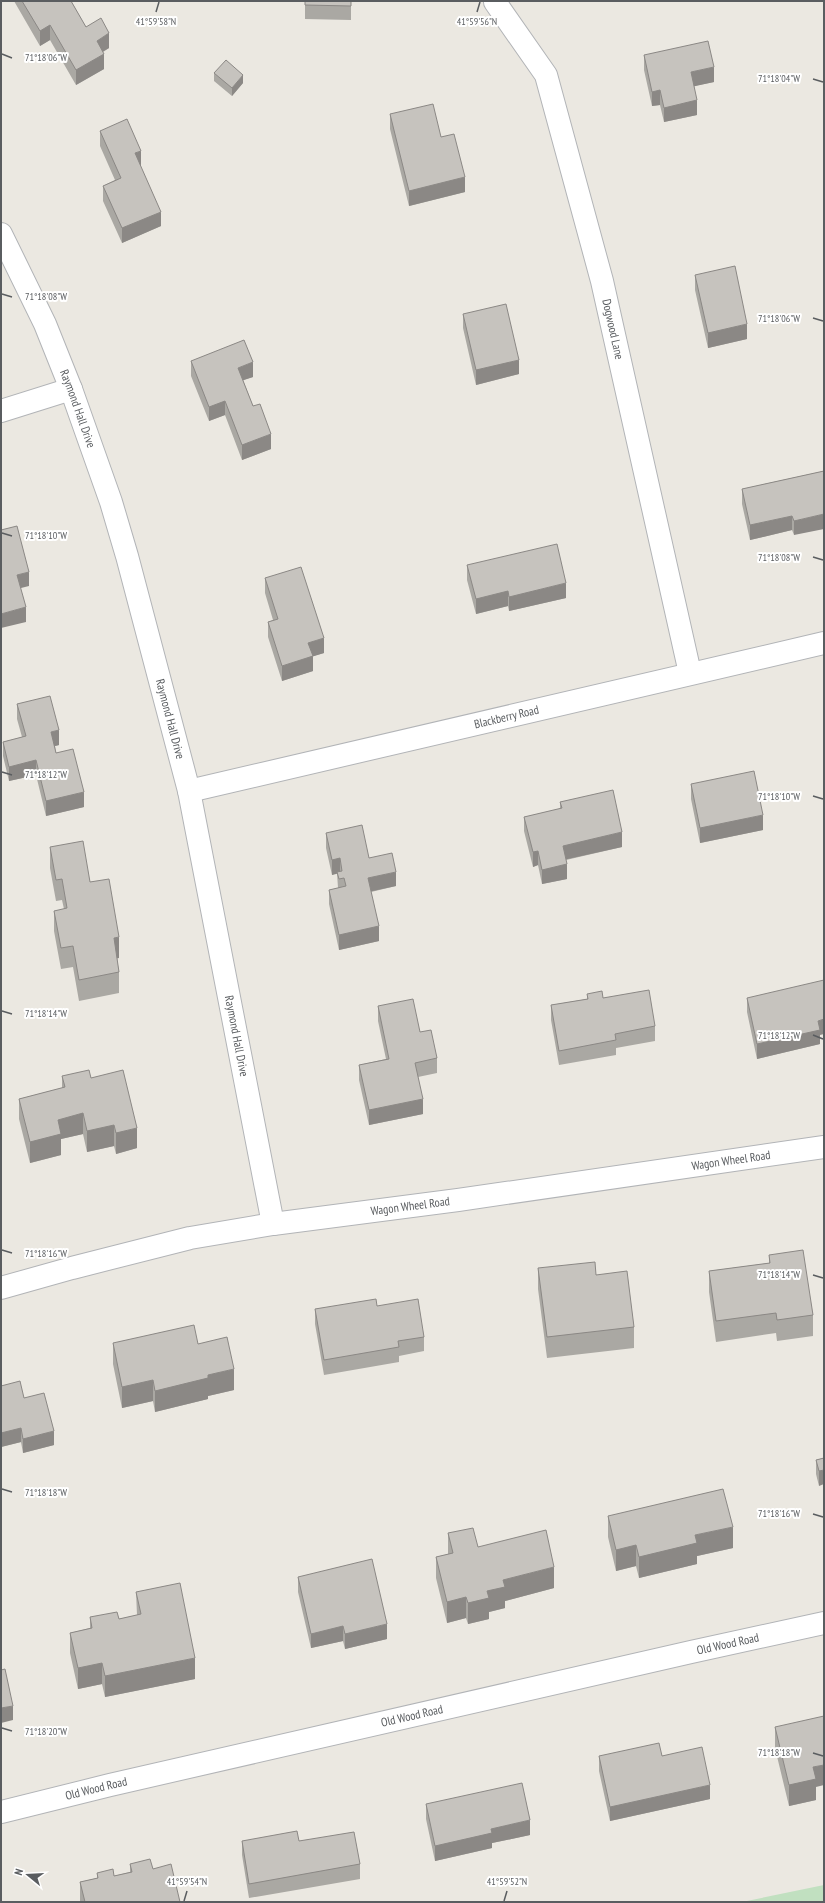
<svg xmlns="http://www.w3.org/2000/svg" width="825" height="1903" viewBox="0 0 825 1903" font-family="'PT Sans Narrow',sans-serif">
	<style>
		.green { fill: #c1e0c0 }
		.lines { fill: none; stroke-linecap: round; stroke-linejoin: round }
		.minor-casing { stroke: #b2b4b7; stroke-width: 24 }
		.minor { stroke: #fff; stroke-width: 22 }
		.wall { fill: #aaa8a3 }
		.shaded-wall { fill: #8b8885 }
		.building { fill: #c6c3be; stroke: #8b8885 }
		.ticks { fill: none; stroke: #5a5d60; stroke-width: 1.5 }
		.labels { text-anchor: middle; stroke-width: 4; stroke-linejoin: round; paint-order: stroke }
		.street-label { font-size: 12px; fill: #5a5d60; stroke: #fff }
		.ticks-label { font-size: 10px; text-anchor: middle; fill: #5a5d60; stroke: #fff; stroke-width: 4; stroke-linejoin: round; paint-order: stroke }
	</style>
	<rect width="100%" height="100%" fill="#ebe8e1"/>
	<path class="green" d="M824,1885v17h-82z"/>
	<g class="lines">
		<defs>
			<g id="minor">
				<path id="s1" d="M495,2l51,73 56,206 88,392"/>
				<path id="s2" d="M1,234l44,90 26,65 40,113 16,54 62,235 84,433"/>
				<path d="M1,411l70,-22"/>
				<path id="s3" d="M189,791l635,-148"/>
				<path id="s4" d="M1,1288l71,-20 118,-30 83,-14 185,-24 366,-53"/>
				<path id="s5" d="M1,1812l109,-27 581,-133 133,-29"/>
			</g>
		</defs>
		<use href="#minor" class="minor-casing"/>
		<use href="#minor" class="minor"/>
	</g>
	<path class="wall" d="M14,1h57l15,26 23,21 -6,4 1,17 -28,16 -26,-45 -10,6z
		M305,1h46v19l-46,-1z
		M644,55l70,27 -20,4 3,29 -33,7 -4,-17 -8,1 -8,-36z
		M214,73l29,10 -11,13 -18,-15z
		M390,114l51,23 24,55 -56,14 -19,-77z
		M100,131l41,34 -1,1 21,60 -39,17 -19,-42v-15l12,-6 -15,-34z
		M695,275l52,64 -39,9 -13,-58z
		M463,314l56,60 -43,11 -13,-57z
		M191,361l62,16 -10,3 10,26 18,43 -29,11 -17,-45 -16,6 -18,-45z
		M824,471l-30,64 -2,-5 -42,10 -8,-36v-15z
		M467,565l99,33 -57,13 -1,-5 -32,8 -9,-34z
		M265,578l59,75 -11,3v15l-31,10 -14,-44v-15l5,-2 -8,-27z
		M17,704l42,41 -4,1 1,7 28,54 -38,9 -10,-41 -27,6 -6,-25v-14l19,-5 -5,-18z
		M691,784l72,46 -63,13 -9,-44z
		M560,802l62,45 -56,13 1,19 -25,5 -4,-19 -5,2 -9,-36v-14l36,-8z
		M326,833l43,25 27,28 -25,6 8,49 -40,9 -10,-46v-14l9,-2 -1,-15 -5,2 -6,-27z
		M50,847l40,35 29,76h-2l2,14v21l-40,8 -6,-34 -12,2 -7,-38v-20l10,-2 -2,-9 -6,1 -6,-33z
		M587,994l16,4 52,28v15l-39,7v7l-57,10 -8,-45v-15l36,-6z
		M747,998l73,37v9l-63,15 -10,-47z
		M378,1006l42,26 17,26v15l-19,4 5,37 -54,11 -10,-45v-15l27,-6 -8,-38z
		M62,1076l29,2 46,70 -21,6 -2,-8 -27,6 -4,-18 -22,5v16l-31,8 -11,-44v-20l43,-11z
		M769,1255l44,60v21l-36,5 -1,-8 -60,9 -7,-50v-21l60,-8z
		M538,1268l58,7 38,52v21l-87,10 -9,-69z
		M377,1306l47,31v14l-25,5v6l-75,13 -9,-51v-15z
		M113,1343l85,1 36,46 -26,6v3l-53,13 -2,-11 -31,7 -9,-44z
		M1,1386l23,12 30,47 -31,8 -2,-11 -20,5z
		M824,1458l-5,28 -3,-12v-14z
		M608,1516l125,32 -36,8v8l-58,14 -3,-12 -20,5 -8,-34z
		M448,1533l30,14 76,41 -49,13v7l-16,4v7l-21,5 -2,-6 -19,5 -11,-45v-21l12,-3z
		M298,1577l89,62 -42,10 -2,-8 -32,7 -13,-56z
		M136,1592l59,87 -90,18 -3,-13 -24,5 -8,-36v-20l20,-5v-11l29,2 18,-4z
		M775,1727l41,60v13l-27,6 -14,-58z
		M599,1756h63l48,43 -100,22 -11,-50z
		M426,1804l104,31 -38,8v5l-57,13 -9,-42z
		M242,1841h57l61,23v15l-111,19 -7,-43z
		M130,1864l23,5 27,33h-100v-20l17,-4v-5l17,3 16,-4z"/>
	<path class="shaded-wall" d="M50,25v15l-10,6v-15z
		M109,33v15l-12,7v-14z
		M104,54v15l-28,16v-15z
		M714,67v15l-23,5v-15z
		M243,75v8l-11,13v-8z
		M660,90v15l-8,1v-14z
		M697,100v15l-33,7v-14z
		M141,151v14l-6,3v-15z
		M465,177v15l-56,14v-15z
		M161,212v14l-39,17v-15z
		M747,324v15l-39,9v-15z
		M519,360v14l-43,11v-15z
		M253,362v15l-15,5v-14z
		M225,401v14l-16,6v-14z
		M271,434v15l-29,11v-15z
		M824,514v15l-30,6v-14z
		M792,516v14l-42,10v-15z
		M29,572v14l-12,3v-14z
		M566,583v15l-57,13v-14z
		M508,591v15l-32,8v-15z
		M26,607v15l-25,6v-14z
		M324,638v15l-16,5v-15z
		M313,656v15l-31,10v-15z
		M59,730v15l-8,2v-15z
		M36,760v15l-27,6v-14z
		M84,792v15l-38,9v-15z
		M763,815v15l-63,13v-15z
		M622,832v15l-59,13v-14z
		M538,851v14l-5,2v-15z
		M340,858v15l-8,2v-15z
		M567,864v15l-25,5v-14z
		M396,872v14l-28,6v-14z
		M379,926v15l-40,9v-15z
		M119,937v21l-5,1v-21z
		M824,1019v15l-4,1v9l-63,15v-15l61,-23z
		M423,1099v15l-54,11v-15z
		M83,1113v21l-22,5v16l-31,8v-21l28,-22z
		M114,1125v21l-27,6v-21z
		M137,1128v20l-21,6v-21z
		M234,1369v21l-26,6v3l-53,13v-21l53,-16z
		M153,1380v21l-31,7v-21z
		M21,1428v14l-20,5v-14z
		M54,1431v14l-31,8v-14z
		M824,1470v14l-5,2v-15z
		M733,1527v21l-36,8v8l-58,14v-21l56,-22z
		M636,1545v21l-20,5v-21z
		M554,1567v21l-49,13v7l-16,4v7l-21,5v-21l19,-12 16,-11z
		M466,1597v21l-19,5v-21z
		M387,1624v15l-42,10v-15z
		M343,1626v15l-32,7v-14z
		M195,1658v21l-90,18v-21z
		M102,1663v21l-24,5v-21z
		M13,1706v14l-12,3v-15z
		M824,1765v20l-8,2v13l-27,6v-21l24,-18z
		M710,1785v14l-100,22v-14z
		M530,1820v15l-38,8v5l-57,13v-15l56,-17z"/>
	<path class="building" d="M22,1h49l15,26 15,-9 8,15 -12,8 7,13 -28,16 -26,-45 -10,6z
		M305,1h46v5l-46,-1z
		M708,41l6,26 -23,5 6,28 -33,8 -4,-18 -8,2 -8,-37z
		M226,60l17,15 -11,13 -18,-15z
		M433,104l8,33 13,-3 11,43 -56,14 -19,-77z
		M127,119l14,32 -6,2 26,59 -39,16 -19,-42 18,-8 -21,-47z
		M735,266l12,58 -39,9 -13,-58z
		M506,304l13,56 -43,10 -13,-56z
		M244,340l9,22 -15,6 15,38 7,-2 11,30 -29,11 -17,-44 -16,6 -18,-46z
		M824,471v43l-30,7 -2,-5 -42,9 -8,-36z
		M17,526l12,46 -12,3 9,32 -25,7v-84z
		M557,544l9,39 -57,14 -1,-6 -32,8 -9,-34z
		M301,567l23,71 -16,5 5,13 -31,10 -14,-44 10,-3 -13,-41z
		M50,696l9,34 -8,2 5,21 17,-4 11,43 -38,9 -10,-41 -27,7 -6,-25 23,-6 -9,-32z
		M754,771l9,44 -63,13 -9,-44z
		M613,790l9,42 -59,14 4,18 -25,6 -4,-19 -5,1 -9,-35 38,-9 -2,-6z
		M362,825l7,33 23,-5 4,19 -28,6 11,48 -40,9 -10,-45 17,-4 -2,-8 -5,1 -2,-7 5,-1 -2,-13 -8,2 -6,-27z
		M83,841l7,41 19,-3 10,58 -5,1 5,34 -40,8 -6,-34 -12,2 -7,-37 13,-3 -5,-29 -6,1 -6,-33z
		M824,980v39l-6,2 2,9 -63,14 -10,-46z
		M649,990l6,36 -40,8 1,6 -57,11 -8,-46 37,-6 -1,-5 15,-3 1,7z
		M413,999l7,33 11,-2 6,28 -22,5 8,36 -54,11 -10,-45 30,-6 -11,-53z
		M89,1070l2,8 32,-8 14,58 -21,5 -2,-8 -27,6 -4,-18 -25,7 3,14 -31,8 -11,-43 46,-12 -3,-11z
		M803,1250l10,65 -36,5 -1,-7 -60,8 -7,-50 61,-8 -1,-8z
		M595,1262l1,13 31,-4 7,56 -87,10 -9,-69z
		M376,1299l1,7 41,-7 6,38 -26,4 1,6 -75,13 -9,-51z
		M194,1325l4,19 29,-7 7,32 -26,6v3l-53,13 -2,-11 -31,7 -9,-44z
		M20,1381l4,17 20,-5 10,38 -31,8 -2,-11 -20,5v-47z
		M824,1458v12l-5,1 -3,-11z
		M723,1489l10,38 -38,8 2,8 -58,14 -3,-12 -20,5 -8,-34z
		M473,1528l5,19 68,-17 8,37 -51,13 2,7 -18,4 2,7 -21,5 -2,-6 -19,5 -11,-45 17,-4 -5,-20z
		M372,1559l15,65 -42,10 -2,-8 -32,8 -13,-57z
		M180,1583l15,75 -90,18 -3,-13 -24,5 -8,-35 22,-5 -2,-11 27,-5 2,7 22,-5 -5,-22z
		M5,1669l8,37 -12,2v-38z
		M824,1716v49l-11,2 3,12 -27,6 -14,-58z
		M659,1743l3,13 40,-9 8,38 -100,22 -11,-51z
		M522,1783l8,37 -39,9 1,4 -57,13 -9,-42z
		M297,1831l2,10 55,-9 6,32 -111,20 -7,-43z
		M150,1859l3,10 18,-5 9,38h-95l-5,-20 18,-4 -1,-5 16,-4 1,7 18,-4 -2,-8z"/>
	<path class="ticks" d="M156,12l3,-10M477,12l3,-10M2,54l10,4M813,79l10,3M2,294l10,3M813,318l10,3M2,533l10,3M813,557l10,3M2,772l10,3M813,796l10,3M2,1011l10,3M813,1035l10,4M2,1250l10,3M813,1275l10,3M2,1489l10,3M813,1514l10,3M2,1728l10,3M813,1753l10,3M184,1901l3,-10M504,1901l3,-10"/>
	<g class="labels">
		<g class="street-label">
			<text dy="4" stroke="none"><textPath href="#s1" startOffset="352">Dogwood Lane</textPath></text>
			<text dy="4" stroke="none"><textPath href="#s2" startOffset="191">Raymond Hall Drive</textPath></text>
			<text dy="4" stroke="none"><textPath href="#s3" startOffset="326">Blackberry Road</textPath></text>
			<text dy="4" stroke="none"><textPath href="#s2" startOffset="515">Raymond Hall Drive</textPath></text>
			<text dy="4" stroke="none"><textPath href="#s2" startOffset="839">Raymond Hall Drive</textPath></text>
			<text dy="4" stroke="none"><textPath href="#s4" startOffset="742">Wagon Wheel Road</textPath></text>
			<text dy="4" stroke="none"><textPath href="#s4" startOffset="418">Wagon Wheel Road</textPath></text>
			<text dy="4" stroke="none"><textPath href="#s5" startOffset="746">Old Wood Road</textPath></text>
			<text dy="4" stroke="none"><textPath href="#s5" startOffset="422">Old Wood Road</textPath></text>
			<text dy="4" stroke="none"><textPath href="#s5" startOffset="98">Old Wood Road</textPath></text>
		</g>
	</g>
	<g class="ticks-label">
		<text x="156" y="25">41°59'58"N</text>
		<text x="477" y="25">41°59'56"N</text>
		<text x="46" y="61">71°18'06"W</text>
		<text x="779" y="82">71°18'04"W</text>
		<text x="46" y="300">71°18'08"W</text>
		<text x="779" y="322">71°18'06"W</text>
		<text x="46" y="539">71°18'10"W</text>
		<text x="779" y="561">71°18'08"W</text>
		<text x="46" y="778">71°18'12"W</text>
		<text x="779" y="800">71°18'10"W</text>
		<text x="46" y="1017">71°18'14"W</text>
		<text x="779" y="1039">71°18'12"W</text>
		<text x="46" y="1257">71°18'16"W</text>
		<text x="779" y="1278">71°18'14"W</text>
		<text x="46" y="1496">71°18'18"W</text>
		<text x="779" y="1517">71°18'16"W</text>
		<text x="46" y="1735">71°18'20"W</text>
		<text x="779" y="1756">71°18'18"W</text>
		<text x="187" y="1885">41°59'54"N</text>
		<text x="507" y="1885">41°59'52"N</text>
	</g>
	<rect width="825" height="1903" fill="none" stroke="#5a5d60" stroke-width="4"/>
	<g transform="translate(28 1875) rotate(288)" stroke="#ffffff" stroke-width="3" paint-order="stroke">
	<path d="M0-3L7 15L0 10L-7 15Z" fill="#5a5d60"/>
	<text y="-6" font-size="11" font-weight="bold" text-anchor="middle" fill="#5a5d60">N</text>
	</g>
</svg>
